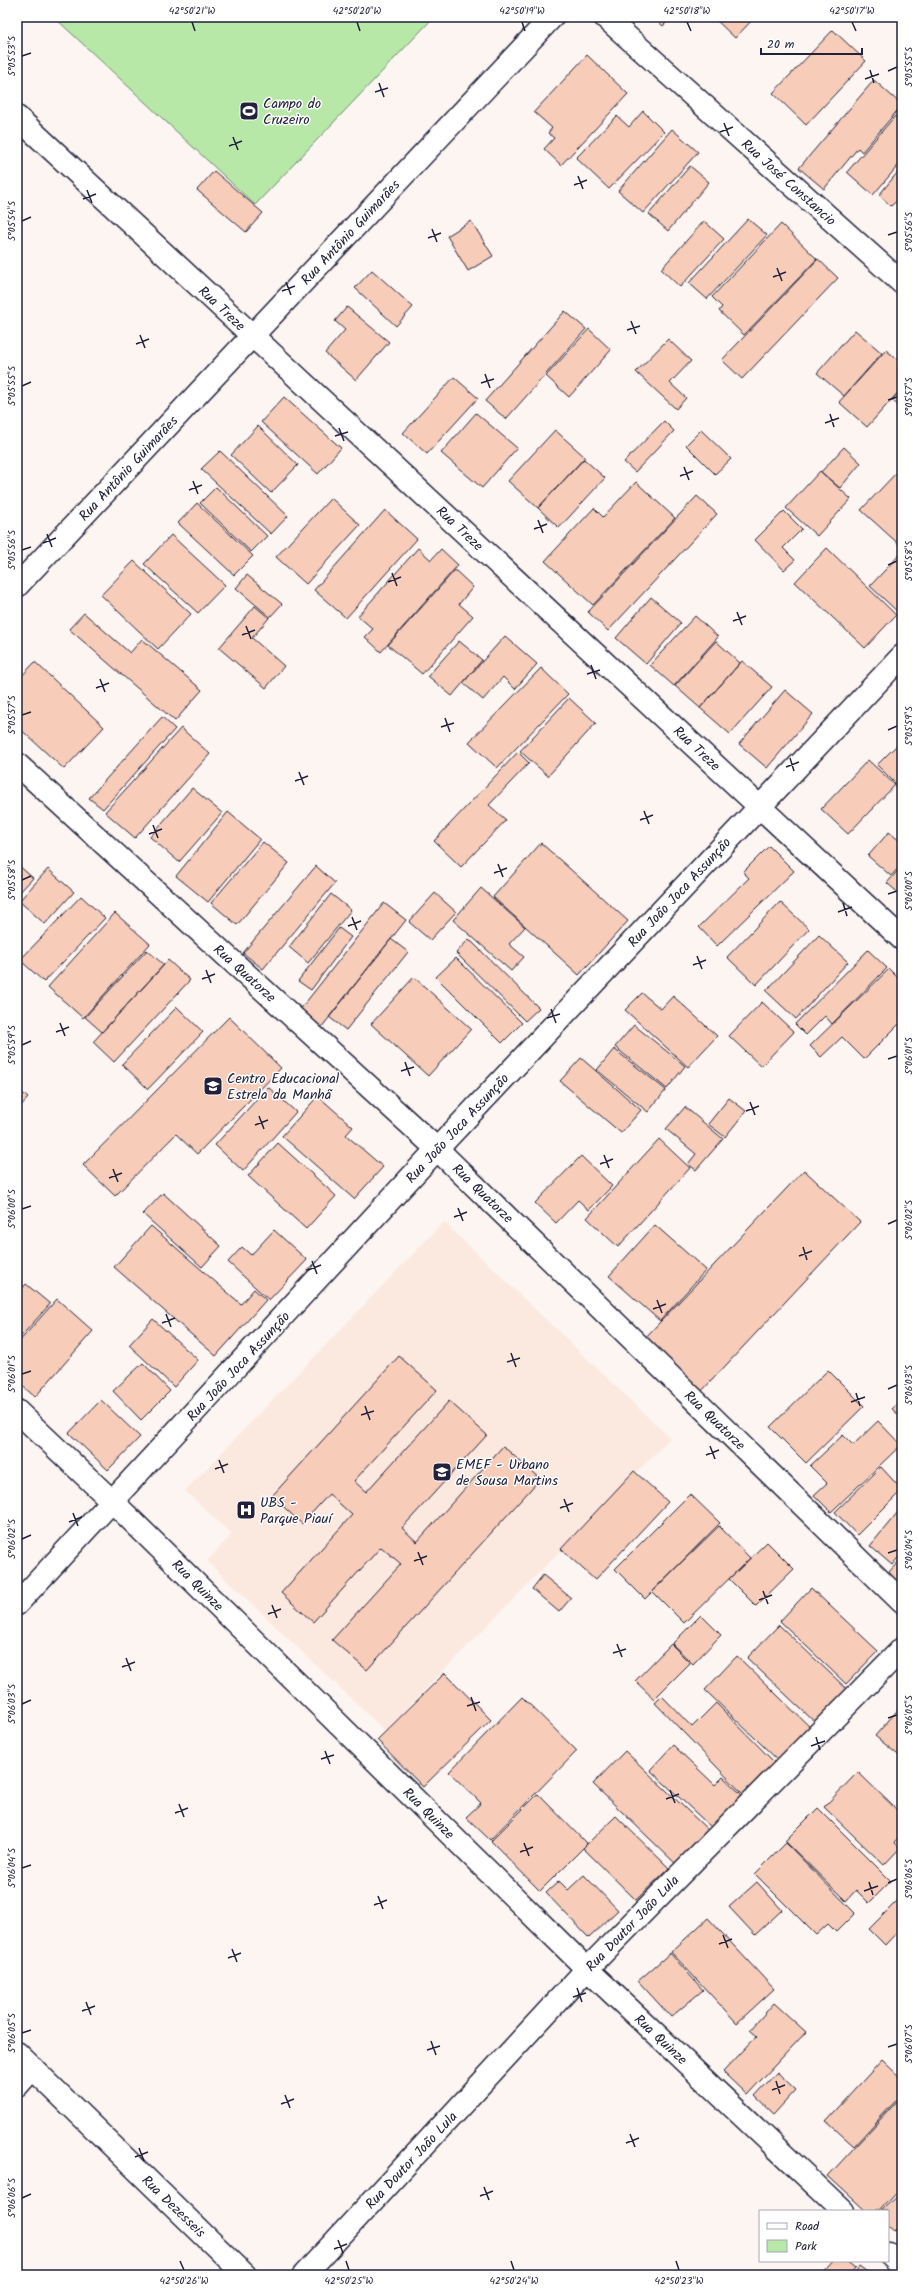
<svg xmlns="http://www.w3.org/2000/svg" width="919" height="2292" viewBox="0 0 919 2292" font-family="Kalam,sans-serif">
	<style>
		.built { fill: #fbe9e0 }
		.green { fill: #b7e8a7; stroke: #6c8571 }
		.building { fill: #f7ccb9; stroke: #22223b }
		.lines { fill: none; stroke-linecap: round; stroke-linejoin: round }
		.minor-casing { stroke: #22223b; stroke-width: 25 }
		.minor { stroke: #fff; stroke-width: 22 }
		.ticks { fill: none; stroke: #22223b; stroke-width: 1.5 }
		.labels { text-anchor: middle; stroke-width: 3; stroke-linejoin: round; paint-order: stroke }
		.poi-label { font-size: 14px; fill: #22223b; stroke: #fff; text-anchor: start }
		.street-label { font-size: 14px; fill: #22223b; stroke: #fff }
		.neatline { fill: none; stroke: #22223b; stroke-width: 1.5 }
		.ticks-label { font-size: 10px; text-anchor: middle; fill: #22223b }
	</style>
	<rect width="100%" height="100%" fill="#fdf5f1"/>
	<filter id="ink" filterUnits="userSpaceOnUse"><feTurbulence type="fractalNoise" baseFrequency=".025" numOctaves="2"/><feDisplacementMap in="SourceGraphic" scale="8" xChannelSelector="R" yChannelSelector="G"/><feConvolveMatrix kernelMatrix="1 2 1 2 8 2 1 2 1" color-interpolation-filters="sRGB"/></filter>
	<g filter="url(#ink)">
		<path class="built" d="M444,1222l226,216 -285,293 -178,-170 25,-27 -47,-43z"/>
		<path class="green" d="M54,17h380l-179,188z"/>
		<path class="building" d="M653,17h19l-9,9z
			M713,17h42l-20,21z
			M833,30l33,31 -60,64 -33,-32z
			M587,55l41,39 -67,71 -17,-16 10,-11 -6,-5 4,-5 -18,-16z
			M874,80l28,25 -40,47 -4,-4 -34,41 -25,-21z
			M643,111l21,21 -55,57 -33,-31 41,-42 12,11z
			M895,116l7,6v39l-29,34 -26,-23z
			M672,129l26,23 -55,61 -25,-22z
			M690,166l19,16 -41,49 -19,-17z
			M902,167v29l-11,10 -12,-11z
			M214,171l49,42 -17,19 -49,-42z
			M748,219l19,16 -60,64 -18,-16z
			M471,221l22,35 -25,15 -21,-35z
			M704,221l20,18 -44,48 -19,-18z
			M781,224l36,35 -73,76 -25,-24 3,-4 -10,-10z
			M818,259l20,19 -96,101 -20,-19z
			M372,270l41,37 -17,19 -41,-38z
			M347,307l42,35 -33,38 -31,-27 20,-23 -10,-9z
			M565,311l21,18 -80,90 -21,-18z
			M589,329l22,21 -42,47 -23,-21z
			M855,330l27,23 -38,43 -27,-23z
			M668,339l23,22 -21,22 16,15 -10,11 -40,-37z
			M886,350l16,14v24l-35,39 -28,-25z
			M454,377l24,21 -51,56 -24,-21z
			M902,389v20l-10,-9z
			M284,397l57,51 -23,26 -57,-52z
			M476,413l41,35 -35,40 -41,-35z
			M664,421l10,10 -39,41 -11,-10z
			M258,426l40,39 -27,28 -40,-38z
			M555,430l30,27 -47,51 -30,-27z
			M701,430l30,29 -16,15 -29,-29z
			M844,447l17,16 -21,25 -19,-16z
			M220,451l68,65 -17,18 -70,-65z
			M584,459l21,19 -46,50 -21,-20z
			M820,471l31,28 -34,37 -31,-28z
			M897,472l5,4v71l-41,-37z
			M636,482l39,36 -82,87 -48,-44 49,-53 9,9z
			M216,487l51,49 -16,16 -51,-49z
			M697,496l20,18 -109,117 -20,-19z
			M331,498l29,27 -54,59 -30,-27z
			M197,503l56,53 -19,19 -56,-52z
			M385,510l32,29 -71,79 -32,-28z
			M784,511l18,18 -19,19 12,12 -11,10 -29,-30z
			M171,535l54,50 -27,28 -54,-49z
			M418,548l13,12 10,-11 17,16 -77,87 -16,-15 8,-8 -15,-13z
			M827,548l69,67 -31,33 -70,-66z
			M902,552v59l-2,3 -30,-28z
			M134,561l57,53 -33,35 -57,-54z
			M455,570l18,17 -14,17 14,12 -51,58 -34,-29z
			M247,575l35,29 -12,13 -34,-29z
			M651,597l30,26 -35,41 -30,-26z
			M255,606l14,12 -17,20 32,28 -18,22 -47,-40z
			M84,613l46,40 12,-14 60,51 -27,31 -106,-92z
			M695,616l23,21 -44,49 -24,-21z
			M505,636l32,28 -22,25 -12,-12 -20,23 -20,-17z
			M459,641l23,19 -30,36 -24,-20z
			M716,641l24,22 -40,45 -25,-22z
			M742,661l30,26 -42,47 -30,-26z
			M35,662l69,65 -40,42 -47,-43v-45z
			M541,668l27,26 -71,74 -28,-26z
			M785,690l28,24 -46,54 -28,-24z
			M569,698l27,25 -48,53 -28,-25z
			M162,717l13,12 -72,80 -14,-11z
			M181,728l29,26 -75,84 -30,-26z
			M902,740v50l-25,-25z
			M518,752l11,11 -40,42 17,15 -45,47 -27,-26z
			M868,760l27,25 -47,49 -27,-25z
			M192,788l30,25 -43,49 -29,-25z
			M228,812l32,27 -52,63 -32,-26z
			M889,832l13,11v21l-11,12 -23,-20z
			M263,842l26,21 -52,62 -26,-22z
			M541,843l87,78 -49,54 -86,-78z
			M769,846l25,25 -77,75 -18,-19 50,-49 -6,-6z
			M17,864l16,14 -16,17z
			M316,866l19,17 -72,86 -20,-16z
			M902,866v30l-15,-13z
			M48,869l26,23 -29,32 -26,-23z
			M481,888l44,39 -16,17 15,13 -13,14 -58,-51z
			M435,893l21,19 -26,28 -21,-18z
			M331,894l20,16 -43,53 -19,-16z
			M81,896l24,22 -61,64 -24,-22z
			M780,902l29,27 -53,56 -29,-28z
			M384,903l22,17 -85,108 -22,-17z
			M115,913l35,31 -67,74 -35,-31z
			M339,928l12,9 -40,53 -13,-9z
			M819,935l29,27 -52,57 -30,-28z
			M391,939l17,13 -62,78 -17,-13z
			M469,939l70,69 -14,13 -69,-68z
			M147,950l17,15 -62,67 -17,-15z
			M868,950l19,18 -55,56 -7,-8 -19,19 -11,-11z
			M456,958l66,65 -20,20 -66,-66z
			M168,960l22,20 -76,82 -21,-20z
			M889,969l13,13v39l-38,38 -22,-22 -21,20 -11,-11z
			M414,977l57,52 -43,47 -57,-52z
			M642,993l19,16 12,-13 44,40 -29,31 -63,-57z
			M762,1002l32,30 -33,34 -32,-30z
			M177,1007l26,25 -55,57 -26,-25z
			M229,1017l52,51 -84,86 -21,-20 -61,62 -32,-31z
			M634,1025l51,41 -18,23 -52,-42z
			M614,1049l52,41 -18,22 -51,-42z
			M581,1058l60,52 -20,23 -61,-52z
			M268,1087l28,25 -53,59 -28,-26z
			M17,1088l11,10 -11,12z
			M318,1096l35,31 -7,8 37,32 -29,32 -72,-63z
			M729,1098l17,13 -21,26 -17,-13z
			M685,1107l38,32 -27,31 -8,-6 8,-10 -30,-25z
			M659,1139l31,29 -72,79 -31,-29z
			M278,1143l58,53 -30,33 -58,-53z
			M581,1156l31,30 -23,24 -11,-10 -22,23 -21,-20z
			M804,1170l56,52 -161,172 -57,-53z
			M163,1193l58,53 -19,21 -59,-53z
			M655,1225l51,45 -46,51 -51,-45z
			M151,1226l90,78 13,-15 12,11 -50,56 -102,-89z
			M274,1230l33,30 -38,40 -41,-38 14,-15 9,8z
			M26,1284l24,20 -33,37v-53l3,3z
			M57,1299l36,32 -58,66 -18,-16v-37z
			M153,1319l45,41 -24,27 -45,-42z
			M399,1356l38,34 -83,91 12,11 83,-91 38,34 -85,93 15,14 86,-96 37,33 -173,191 -35,-30 69,-76 -20,-17 -68,75 -32,-29 71,-78 -23,-21 -27,30 -30,-28z
			M143,1363l27,28 -29,29 -28,-29z
			M828,1370l36,36 -58,57 -36,-36z
			M902,1398v20l-10,-9z
			M101,1400l39,37 -32,33 -39,-37z
			M878,1421l23,24 -70,67 -17,-17 13,-12 -17,-17 33,-31 10,10z
			M881,1467l21,23 -45,45 -22,-23z
			M634,1471l34,31 -73,78 -34,-31z
			M690,1494l30,29 -75,76 -30,-30z
			M902,1507v46l-10,12 -22,-19z
			M719,1526l31,32 -66,65 -32,-32z
			M767,1542l27,27 -38,37 -27,-27z
			M902,1558v31l-15,-15z
			M543,1575l28,23 -12,14 -27,-23z
			M811,1588l67,63 -32,33 -66,-63z
			M701,1615l20,20 -28,29 -21,-20z
			M779,1625l71,67 -32,33 -71,-67z
			M671,1644l19,19 -36,36 -19,-18z
			M737,1656l78,76 -32,33 -78,-75z
			M445,1673l46,47 -68,67 -46,-47z
			M662,1696l30,31 24,-24 60,61 -32,31 -89,-92z
			M522,1697l55,54 -87,89 -24,-23 15,-14 -32,-31z
			M902,1705v53l-27,-22z
			M673,1745l42,40 8,-8 19,18 -31,32 -61,-57z
			M625,1751l84,80 -32,34 -84,-81z
			M858,1772l44,43v19l-8,8 6,6 -16,17 -60,-58z
			M538,1794l49,50 -47,47 -49,-50z
			M818,1808l73,73 -22,22 -13,-13 -10,11 -61,-60z
			M616,1816l53,52 -33,32 -53,-52z
			M786,1843l69,70 -19,19 -8,-8 -12,11 -61,-61z
			M584,1875l34,35 -29,28 -43,-45 13,-12 9,9z
			M757,1882l25,28 -27,25 -26,-28z
			M902,1896v31l-17,18 -16,-16z
			M708,1918l66,71 -37,34 -66,-71z
			M670,1953l33,37 -32,27 -33,-36z
			M774,2003l32,29 -59,63 -24,-23 34,-36 -7,-6z
			M882,2060l20,19v15l-48,52 -28,-25z
			M777,2072l19,18 -22,24 -19,-18z
			M902,2096v90l-23,25h-13l-38,-35z
			M902,2191v32l-8,8 -6,-5v-15h-7z
			M834,2261h11l10,8 -5,6h-28z
			M859,2267l11,8h-17z"/>
		<g class="lines">
			<defs>
				<path id="minor" d="M605,17l297,266
					M17,117l885,822
					M17,586l535,-569
					M17,764l420,385 465,453
					M17,1411l96,91 474,467 256,242
					M17,1604l420,-455 465,-493
					M17,2053l228,222
					M17,2086l16,-18
					M888,2253l14,14
					M304,2275l283,-306 315,-320"/>
			</defs>
			<use href="#minor" class="minor-casing"/>
			<use href="#minor" class="minor"/>
		</g>
	</g>
	<path class="ticks" d="M192,22l3,9M357,22l3,9M522,22l3,9M687,22l4,9M852,22l4,9M22,56l9,-3M870,70l4,13M888,71l9,-4M865,79l14,-5M379,83l5,14M375,92l13,-4M724,123l5,13M720,132l13,-5M233,137l5,13M229,146l13,-5M578,176l5,13M574,185l13,-5M87,190l5,13M83,199l13,-5M22,221l9,-4M432,229l5,13M888,235l9,-3M428,238l13,-5M777,268l5,13M773,277l13,-5M286,282l5,13M282,291l13,-5M631,321l5,13M627,330l13,-4M140,335l5,13M136,344l13,-5M485,374l5,14M481,383l13,-4M22,386l9,-4M888,400l9,-3M830,414l4,13M825,423l14,-5M339,428l5,13M335,436l13,-4M684,467l5,13M680,476l13,-5M193,481l5,13M189,490l13,-5M538,520l5,13M534,529l13,-5M47,534l5,13M43,543l13,-5M22,550l9,-3M888,565l9,-4M392,573l5,13M388,582l13,-5M737,612l5,13M733,621l13,-5M246,626l5,13M242,635l13,-5M591,665l5,14M587,674l13,-4M100,679l5,13M96,688l13,-5M22,715l9,-3M445,718l5,14M441,727l13,-4M888,730l9,-4M790,758l4,13M786,767l13,-5M299,772l5,13M295,781l13,-5M644,811l5,13M640,820l13,-5M153,825l5,13M149,834l13,-5M498,864l5,13M494,873l13,-5M22,880l9,-4M888,894l9,-3M843,903l4,13M838,912l14,-5M352,917l5,13M348,926l13,-5M697,956l5,13M693,965l13,-5M206,970l5,13M202,979l13,-5M551,1009l5,14M547,1018l13,-4M60,1023l5,13M56,1032l13,-5M22,1045l9,-4M888,1059l9,-3M405,1062l5,14M401,1071l13,-4M750,1102l5,13M746,1111l13,-5M259,1116l5,13M255,1125l13,-5M604,1155l5,13M600,1164l13,-5M113,1169l5,13M109,1178l13,-5M458,1208l5,13M22,1209l9,-3M454,1217l13,-5M888,1224l9,-4M803,1247l4,13M799,1256l13,-5M312,1261l5,13M308,1270l13,-5M657,1300l5,13M653,1309l13,-5M166,1314l5,13M162,1323l13,-5M511,1353l5,14M507,1362l13,-4M22,1374l9,-3M888,1389l9,-4M856,1393l4,13M851,1402l14,-5M365,1406l5,14M361,1415l13,-4M710,1446l5,13M706,1455l13,-5M219,1460l5,13M215,1469l13,-5M564,1499l5,13M560,1508l13,-5M73,1513l5,13M69,1522l13,-5M22,1539l9,-4M418,1552l5,13M888,1553l9,-3M414,1561l13,-5M763,1591l5,13M759,1600l13,-5M272,1605l5,13M268,1614l13,-5M617,1644l5,13M613,1653l13,-4M126,1658l5,13M122,1667l13,-5M471,1697l5,14M22,1704l9,-4M467,1706l13,-4M888,1718l9,-3M816,1737l4,13M811,1746l14,-5M325,1751l5,13M321,1759l13,-4M670,1790l5,13M666,1799l13,-5M179,1804l5,13M175,1813l13,-5M524,1843l5,13M520,1852l13,-5M22,1868l9,-3M869,1882l4,13M888,1883l9,-4M864,1891l14,-5M378,1896l5,13M374,1905l13,-5M723,1935l5,13M719,1944l13,-5M232,1949l5,13M228,1958l13,-5M577,1988l5,14M573,1997l13,-4M86,2002l5,13M82,2011l13,-5M22,2033l9,-3M431,2041l5,14M888,2047l9,-3M427,2050l13,-4M776,2081l4,13M772,2090l13,-5M285,2095l5,13M281,2104l13,-5M630,2134l5,13M626,2143l13,-5M139,2148l5,13M135,2157l13,-5M484,2187l5,13M480,2196l13,-5M22,2198l9,-4M338,2240l5,13M334,2249l13,-5M180,2261l4,9M346,2261l3,9M511,2261l3,9M676,2261l3,9"/>
	<defs>
		<symbol id="stadium-square" viewBox="-11 -11 22 22"><rect x="-9" y="-9" width="18" height="18" rx="4" fill="#22223b" stroke="#fff"/><path d="M0-5a6.5 5 0 1 0 0 10a6.5 5 0 1 0 0-10ZM-3.5-1.8h7v3.6h-7Z" fill="#fff"/></symbol>
		<symbol id="school-square" viewBox="-11 -11 22 22"><rect x="-9" y="-9" width="18" height="18" rx="4" fill="#22223b" stroke="#fff"/><path d="M0-5L7-2L0 1L-7-2ZM-4 1L0 2.5L4 1V4Q0 6-4 4Z" fill="#fff"/></symbol>
		<symbol id="hospital-square" viewBox="-11 -11 22 22"><rect x="-9" y="-9" width="18" height="18" rx="4" fill="#22223b" stroke="#fff"/><path d="M-5-5h3v3.5h4V-5h3V5h-3V1.5h-4V5h-3Z" fill="#fff"/></symbol>
	</defs>
	<g fill-rule="evenodd">
		<use href="#stadium-square" x="238" y="100" width="22" height="22"/>
		<use href="#school-square" x="202" y="1075" width="22" height="22"/>
		<use href="#school-square" x="431" y="1461" width="22" height="22"/>
		<use href="#hospital-square" x="235" y="1499" width="22" height="22"/>
	</g>
	<g class="labels">
		<g class="poi-label">
			<text x="263" y="108">Campo do<tspan x="263" dy="16">Cruzeiro</tspan></text>
			<text x="227" y="1083">Centro Educacional<tspan x="227" dy="16">Estrela da Manhã</tspan></text>
			<text x="456" y="1469">EMEF - Urbano<tspan x="456" dy="16">de Sousa Martins</tspan></text>
			<text x="260" y="1507">UBS -<tspan x="260" dy="16">Parque Piauí</tspan></text>
		</g>
		<g class="street-label">
			<text transform="translate(789 182) rotate(42)" y="5">Rua José Constancio</text>
			<text transform="translate(350 232) rotate(-47)" y="5">Rua Antônio Guimarães</text>
			<text transform="translate(222 308) rotate(43)" y="5">Rua Treze</text>
			<text transform="translate(128 468) rotate(-47)" y="5">Rua Antônio Guimarães</text>
			<text transform="translate(460 528) rotate(43)" y="5">Rua Treze</text>
			<text transform="translate(697 748) rotate(43)" y="5">Rua Treze</text>
			<text transform="translate(679 892) rotate(-47)" y="5">Rua João Joca Assunção</text>
			<text transform="translate(245 973) rotate(42)" y="5">Rua Quatorze</text>
			<text transform="translate(457 1128) rotate(-47)" y="5">Rua João Joca Assunção</text>
			<text transform="translate(483 1193) rotate(44)" y="5">Rua Quatorze</text>
			<text transform="translate(238 1366) rotate(-47)" y="5">Rua João Joca Assunção</text>
			<text transform="translate(715 1420) rotate(44)" y="5">Rua Quatorze</text>
			<text transform="translate(198 1585) rotate(45)" y="5">Rua Quinze</text>
			<text transform="translate(429 1813) rotate(45)" y="5">Rua Quinze</text>
			<text transform="translate(632 1923) rotate(-46)" y="5">Rua Doutor João Lula</text>
			<text transform="translate(661 2039) rotate(43)" y="5">Rua Quinze</text>
			<text transform="translate(411 2160) rotate(-47)" y="5">Rua Doutor João Lula</text>
			<text transform="translate(174 2206) rotate(44)" y="5">Rua Dezesseis</text>
		</g>
	</g>
	<rect width="919" height="2292" fill="none" stroke="#fff" stroke-width="44"/>
	<rect x="759" y="2210" width="130" height="52" fill="#ffffff" stroke="#a7a7b1"/>
	<rect x="767" y="2223" width="20" height="6" fill="#ffffff" stroke="#a7a7b1"/>
	<text x="795" y="2230" font-size="12" fill="#22223b">Road</text>
	<rect x="767" y="2240" width="20" height="12" fill="#b7e8a7" stroke="#a7a7b1"/>
	<text x="795" y="2250" font-size="12" fill="#22223b">Park</text>
	<path d="M761 48v6h101v-6" fill="none" stroke="#22223b" stroke-width="2"/>
	<text x="767" y="48" font-size="12" fill="#22223b" stroke="#ffffff" stroke-width="3" paint-order="stroke">20 m</text>
	<rect x="22" y="22" width="875" height="2248" class="neatline"/>
	<g class="ticks-label">
		<text x="192" y="14">42°50'21"W</text>
		<text x="357" y="14">42°50'20"W</text>
		<text x="522" y="14">42°50'19"W</text>
		<text x="687" y="14">42°50'18"W</text>
		<text x="852" y="14">42°50'17"W</text>
		<text transform="translate(11 56) rotate(-90)" y="4">5°05'53"S</text>
		<text transform="translate(908 67) rotate(-90)" y="4">5°05'55"S</text>
		<text transform="translate(11 221) rotate(-90)" y="4">5°05'54"S</text>
		<text transform="translate(908 232) rotate(-90)" y="4">5°05'56"S</text>
		<text transform="translate(11 386) rotate(-90)" y="4">5°05'55"S</text>
		<text transform="translate(908 397) rotate(-90)" y="4">5°05'57"S</text>
		<text transform="translate(11 550) rotate(-90)" y="4">5°05'56"S</text>
		<text transform="translate(908 561) rotate(-90)" y="4">5°05'58"S</text>
		<text transform="translate(11 715) rotate(-90)" y="4">5°05'57"S</text>
		<text transform="translate(908 726) rotate(-90)" y="4">5°05'59"S</text>
		<text transform="translate(11 880) rotate(-90)" y="4">5°05'58"S</text>
		<text transform="translate(908 891) rotate(-90)" y="4">5°06'00"S</text>
		<text transform="translate(11 1045) rotate(-90)" y="4">5°05'59"S</text>
		<text transform="translate(908 1056) rotate(-90)" y="4">5°06'01"S</text>
		<text transform="translate(11 1209) rotate(-90)" y="4">5°06'00"S</text>
		<text transform="translate(908 1220) rotate(-90)" y="4">5°06'02"S</text>
		<text transform="translate(11 1374) rotate(-90)" y="4">5°06'01"S</text>
		<text transform="translate(908 1385) rotate(-90)" y="4">5°06'03"S</text>
		<text transform="translate(11 1539) rotate(-90)" y="4">5°06'02"S</text>
		<text transform="translate(908 1550) rotate(-90)" y="4">5°06'04"S</text>
		<text transform="translate(11 1704) rotate(-90)" y="4">5°06'03"S</text>
		<text transform="translate(908 1715) rotate(-90)" y="4">5°06'05"S</text>
		<text transform="translate(11 1868) rotate(-90)" y="4">5°06'04"S</text>
		<text transform="translate(908 1879) rotate(-90)" y="4">5°06'06"S</text>
		<text transform="translate(11 2033) rotate(-90)" y="4">5°06'05"S</text>
		<text transform="translate(908 2044) rotate(-90)" y="4">5°06'07"S</text>
		<text transform="translate(11 2198) rotate(-90)" y="4">5°06'06"S</text>
		<text x="184" y="2284">42°50'26"W</text>
		<text x="349" y="2284">42°50'25"W</text>
		<text x="514" y="2284">42°50'24"W</text>
		<text x="679" y="2284">42°50'23"W</text>
	</g>
</svg>
